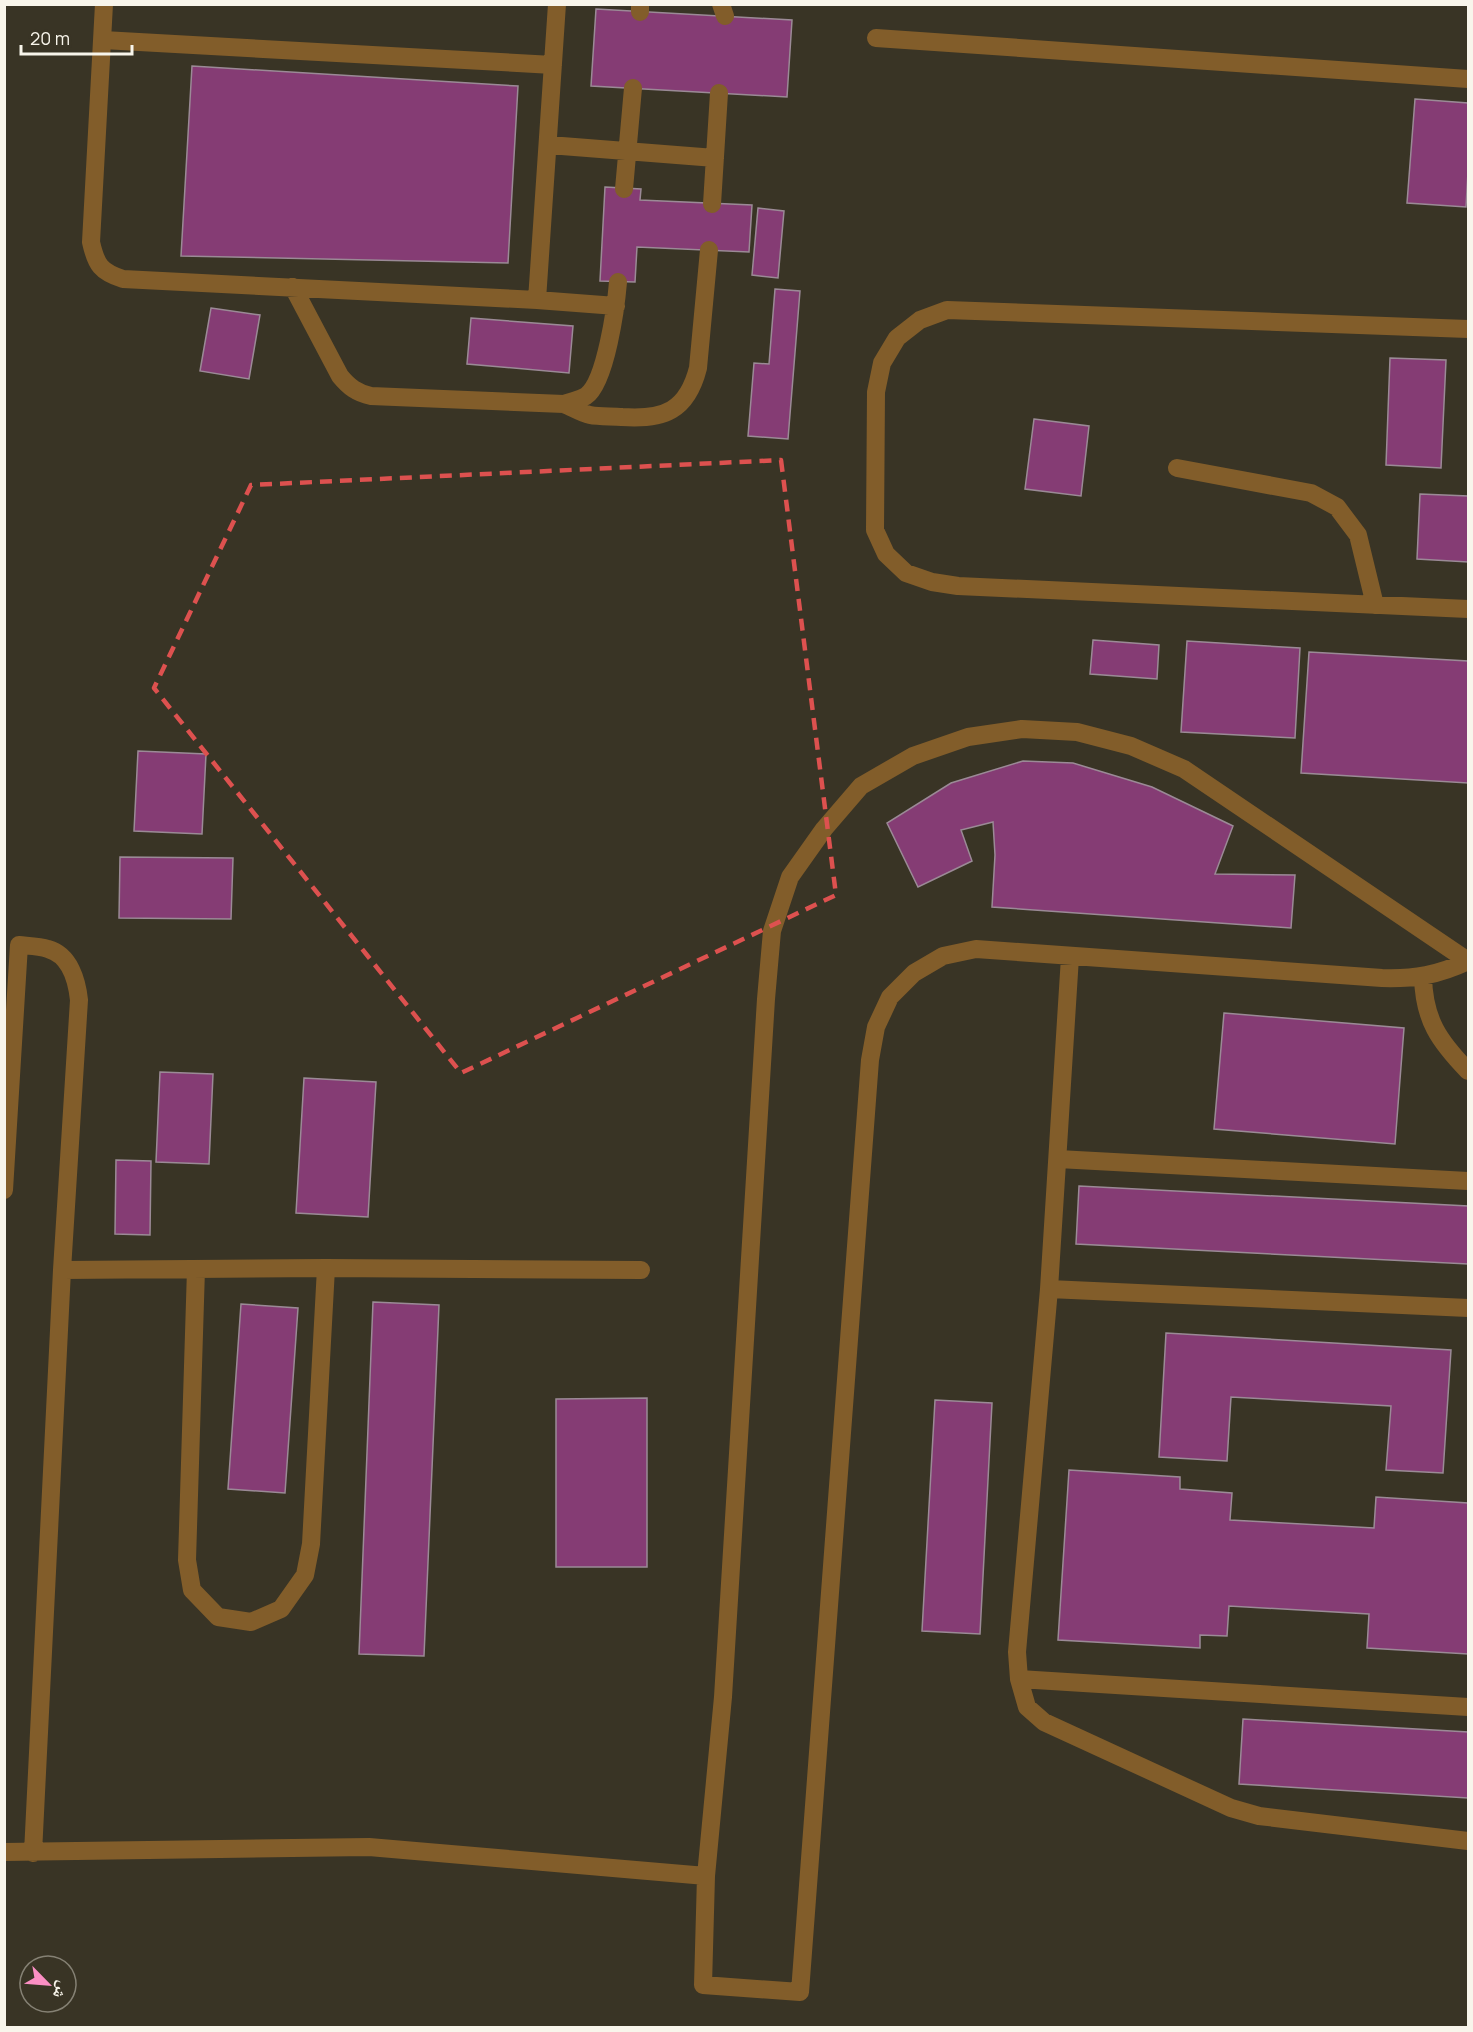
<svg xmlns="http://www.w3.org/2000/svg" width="1473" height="2032" viewBox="0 0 1473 2032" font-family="Manrope,'Noto Naskh Arabic',sans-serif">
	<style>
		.building { fill: #853c74; stroke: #9b8a96; stroke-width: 1.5 }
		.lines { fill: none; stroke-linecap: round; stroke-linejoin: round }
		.service { stroke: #825d2a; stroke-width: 18 }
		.marked { fill: none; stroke: #dd514f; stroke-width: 4.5; stroke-dasharray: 12 8; stroke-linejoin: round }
	</style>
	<rect width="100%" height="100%" fill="#393425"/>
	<path class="building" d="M596,9l196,11 -5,77 -196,-11z
		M192,66l326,20 -10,177 -327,-7z
		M1415,99l53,4v69l-2,35 -59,-4z
		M605,187l36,2 -1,11 112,5 -3,47 -112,-5 -2,35 -35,-1z
		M758,208l26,3 -6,67 -26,-3z
		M775,289l25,2 -12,148 -40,-3 6,-73 15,1z
		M211,308l49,7 -11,64 -49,-8z
		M471,318l102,8 -4,47 -102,-9z
		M1390,358l56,2 -5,108 -55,-3z
		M1034,419l55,7 -8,70 -56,-7z
		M1420,494l48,2v66l-51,-3z
		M1093,640l66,5 -2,34 -67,-5z
		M1187,641l113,7 -5,90 -114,-6z
		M1309,652l159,9v122l-167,-10z
		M138,751l68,3 -4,80 -68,-3z
		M1023,761l50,2 79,24 81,39 -18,48 80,1 -4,53 -299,-21 3,-52 -2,-33 -32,8 11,31 -54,26 -31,-64 64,-40z
		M120,857l113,1 -2,61 -112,-1z
		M1224,1013l180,15 -9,116 -181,-15z
		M160,1072l53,2 -4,90 -53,-2z
		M304,1078l72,4 -8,135 -72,-4z
		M116,1160l35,1 -1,74 -35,-1z
		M1079,1186l389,20v58l-392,-20z
		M373,1302l66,3 -15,351 -65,-2z
		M241,1304l57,4 -13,185 -57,-4z
		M1166,1333l285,17 -8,123 -57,-3 5,-64 -160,-9 -4,64 -68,-4z
		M647,1398v169h-91v-168z
		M935,1400l57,3 -12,231 -58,-3z
		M1069,1470l111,7v12l52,4 -2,27 144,8 2,-31 92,6v151l-101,-6 2,-34 -140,-8 -2,30 -27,-1v13l-142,-8z
		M1243,1719l225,13v66l-229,-14z"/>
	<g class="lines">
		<path class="service" d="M104,4l-13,238c5,23 10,30 32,37l414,21 79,6
			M721,4l4,12
			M640,12v-8
			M876,38l592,41
			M103,40l450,25
			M549,145l166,13
			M624,189l9,-101
			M712,204l7,-111
			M293,287l47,89c9,11 17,17 31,20l193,8c8,3 17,9 26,11 10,2 22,1 32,2 42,3 65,-6 76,-49l11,-118
			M537,300l20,-296
			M1468,329l-521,-19 -27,10 -23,18 -15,25 -6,29 -1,138 11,24 20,19 26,9 26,4 510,23
			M564,404c7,-3 16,-4 22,-8 20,-14 30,-90 32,-114
			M1177,468l134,25 26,14 21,28 17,70
			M1070,957l-21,332 -32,363 2,27 8,28 17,15 187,86 28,8 209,25
			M1468,961c-30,14 -53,18 -86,17l-406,-29 -33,7 -29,17 -24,24 -14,30 -6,33 -70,932 -97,-7 3,-109 17,-179 43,-698 6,-68 18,-54 34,-48 37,-43 52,-30 55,-19 54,-8 55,3 54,14 53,23 284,192
			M1423,977c1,43 16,64 45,94
			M1058,1159l410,22
			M4,1190l15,-245c10,1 20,1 29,4 22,6 29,32 31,51l-17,270 -29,583
			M196,1269l-9,291 5,30 26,27 33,5 30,-13 24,-34 6,-31 15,-276
			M62,1270l264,-2 315,2
			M1049,1289l419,19
			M1019,1679l449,28
			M4,1852l365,-5 337,29"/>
	</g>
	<path class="marked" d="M781,460l55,435 -375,178 -307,-385 97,-203z"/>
	<rect width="1473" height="2032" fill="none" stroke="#f8f5eb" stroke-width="12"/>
	<g transform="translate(48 1984) rotate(115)"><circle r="28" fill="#393425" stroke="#858174" stroke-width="1.5"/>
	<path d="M0-4.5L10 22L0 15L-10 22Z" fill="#fb8fc4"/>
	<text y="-9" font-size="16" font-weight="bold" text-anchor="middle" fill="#f8f5eb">ش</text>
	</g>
	<path d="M21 45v9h111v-9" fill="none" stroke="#f8f5eb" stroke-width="3"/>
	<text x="30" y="45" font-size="18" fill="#f8f5eb" stroke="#393425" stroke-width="4.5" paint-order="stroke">20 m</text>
</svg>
